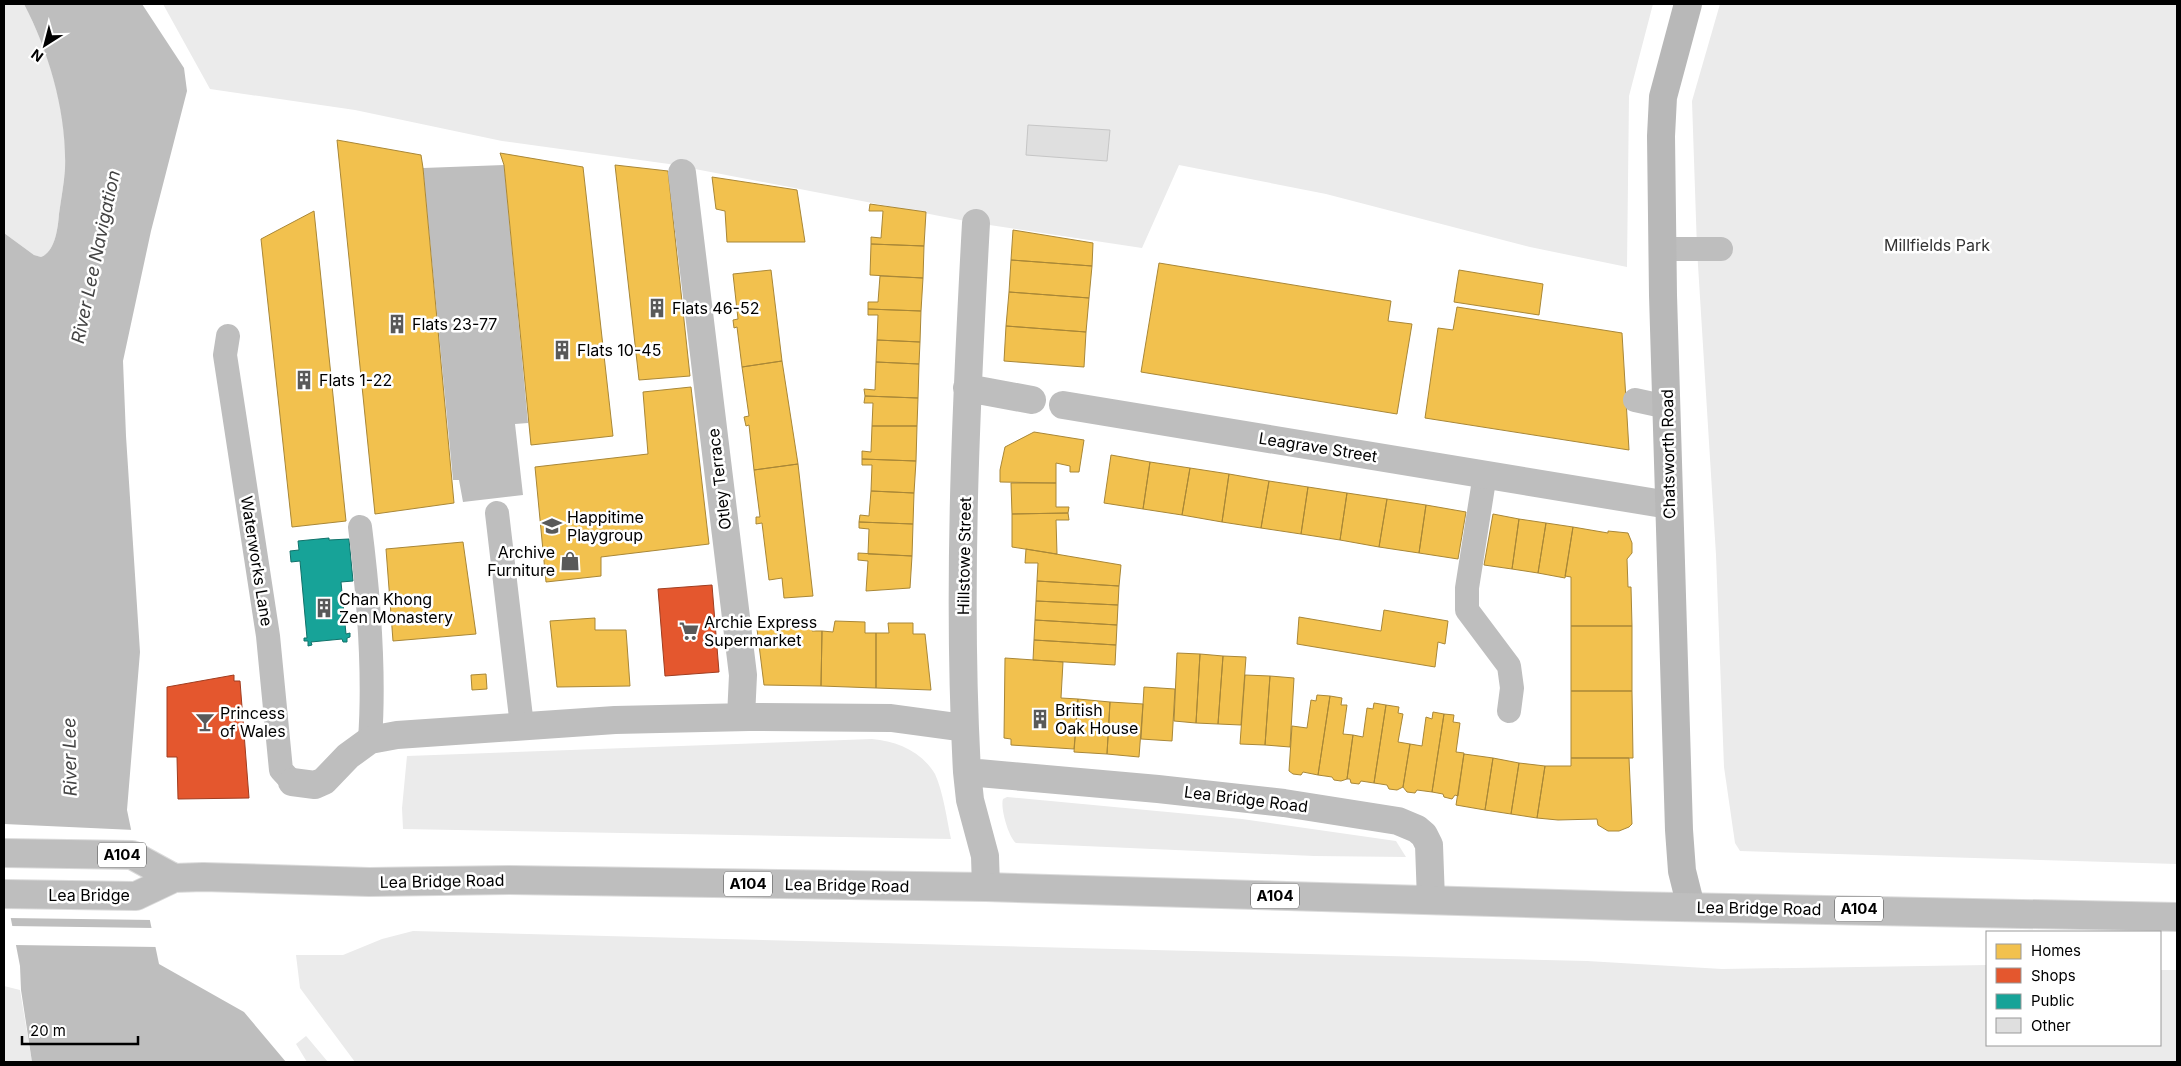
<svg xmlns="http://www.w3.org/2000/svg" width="2181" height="1066" viewBox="0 0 2181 1066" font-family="Inter,sans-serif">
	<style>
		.green { fill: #ebebeb }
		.water { fill: #bebebe }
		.pier { fill: #fff }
		.homes { fill: #f2c14e; stroke: #a98737 }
		.shops { fill: #e4572e; stroke: #a03d20 }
		.public { fill: #17a398; stroke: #10726a }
		.building { fill: #dfdfdf; stroke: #c6c6c6 }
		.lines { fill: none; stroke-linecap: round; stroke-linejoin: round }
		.primary-casing { stroke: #dbdbdb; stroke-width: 30 }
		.lane { stroke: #bebebe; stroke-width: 24 }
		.street { stroke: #bebebe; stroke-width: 28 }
		.secondary { stroke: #b8b8b8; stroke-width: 28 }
		.primary { stroke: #bebebe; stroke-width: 28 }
		.labels { text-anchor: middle; stroke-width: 5; stroke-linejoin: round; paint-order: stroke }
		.shield { fill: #fff; stroke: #4c4c4c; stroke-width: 1 }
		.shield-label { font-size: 15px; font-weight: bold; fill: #000 }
		.park-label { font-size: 16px; fill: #323232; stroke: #fff }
		.poi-label { font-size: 16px; fill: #000; stroke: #fff; text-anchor: start }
		.street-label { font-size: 16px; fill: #000; stroke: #fff }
		.water-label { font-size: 18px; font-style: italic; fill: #434343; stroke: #fff }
	</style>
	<rect width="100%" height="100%" fill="#fff"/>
	<path class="green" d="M4,4h20c25,48 44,109 41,165 -1,15 -4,30 -6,45 -1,14 -4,38 -18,43l-7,-2 -30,-22z
		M163,4h1490l-24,92 -2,171 -97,-20 -204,-53 -147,-29 -37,83 -166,-25 -307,-59 -167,-23 -147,-31 -145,-21z
		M1720,4h457v860l-437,-13 -5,-8 -11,-76 -8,-212 -19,-306 -5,-148z
		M872,739c25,2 50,13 63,35 8,17 12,46 16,65l-548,-10 -1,-21 5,-52z
		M1007,797l235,22 154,22 10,16 -92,-1 -298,-13c-7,-5 -16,-35 -13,-44z
		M413,931l1174,30 135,8 265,-4v80h173v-75h17v92h-1822l-55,-74 -4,-33h47l39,-16z
		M4,986l16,4 12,72h-28z
		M306,1036l1,1 21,25h-21l-11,-18z"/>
	<path class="water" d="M24,4h118l42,64 3,23 -36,140 -28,130 3,75 14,216 -13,158 32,154 85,48 42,50h-254l-11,-72 -1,-24 -16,-83v-650l30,22 7,2c14,-5 17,-29 18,-43 2,-15 5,-30 6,-45 2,-56 -16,-117 -41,-165z
		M504,165l24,258 -13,1 8,71 -60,7 -4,-22h-6l-30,-312z"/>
	<path class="pier" d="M4,824l130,6 19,90 -145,-2 -4,-22z
		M10,926l144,2 4,19 -144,-2z"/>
	<path class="homes" d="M337,140l84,15 2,13 31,335 -79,11z
		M500,153l83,14 30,269 -82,9 -27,-280z
		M615,165l53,6 22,205 -51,4z
		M712,177l85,13 8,52h-78l-2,-31 -9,-2z
		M870,204l56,8 -2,34 -53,-2v-7l10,1 2,-27h-14z
		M314,211l32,310 -54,6 -31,-288z
		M1013,230l80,13 -1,23 -81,-6z
		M871,244l53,2 -1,32 -53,-3z
		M1011,260l81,6 -3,32 -80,-6z
		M1159,263l232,38 -3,20 24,3 -15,90 -256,-42z
		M771,270l11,91 -40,6 -5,-40 -3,1 -1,-8 5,-1 -5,-45z
		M1459,270l84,14 -4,31 -85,-13z
		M880,276l43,2 -2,33 -53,-2v-7h10z
		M1009,292l80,6 -3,34 -80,-6z
		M1457,307l165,26 7,117 -204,-32 13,-90 15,2z
		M868,309l53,2 -1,31 -43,-2 1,-25h-10z
		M1006,326l80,6 -2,35 -80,-6z
		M877,340l43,2 -1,22 -43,-2z
		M782,361l16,103 -44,6 -5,-45 -3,1 -2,-9 5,-1 -7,-49z
		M876,362l43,2 -1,34 -53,-2 -1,-7 11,1z
		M691,387l18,157 -108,13v19l-55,6 -11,-115 113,-13 -5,-62z
		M865,396l53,2 -1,28h-45l1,-23h-9z
		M872,426h45l-1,35 -54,-2v-8l9,1z
		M1034,432l50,8 -5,32h-9v-6l-14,-3v20l-56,-1v-12l5,-23z
		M1111,455l39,7 -7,47 -39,-6z
		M862,459l54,2 -2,32 -43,-2 1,-26h-10z
		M1150,462l40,6 -8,47 -39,-6z
		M798,464l15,132 -29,2 -2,-20 -13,2 -7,-57 -6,1v-7h4l-6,-47z
		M1190,468l39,6 -7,48 -40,-7z
		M1229,474l40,7 -8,47 -39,-6z
		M1269,481l39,6 -7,47 -40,-6z
		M1011,483h45v24h13l-1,6 -56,1z
		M1308,487l39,6 -7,47 -39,-6z
		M871,491l43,2 -1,31 -54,-2 1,-7 9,1z
		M1347,493l40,6 -8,48 -39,-7z
		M1387,499l39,6 -7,48 -40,-6z
		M1426,505l40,7 -8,47 -39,-6z
		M1068,513l1,7h-13l1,34 -45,-7v-33z
		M1493,514l26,5 -7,50 -28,-4z
		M1519,519l27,4 -8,50 -26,-4z
		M859,522l54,2 -1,32 -44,-2 1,-25 -10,-1z
		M1546,523l27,4 -8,51 -27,-5z
		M1573,527l35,6v-2l20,2 4,10v10l-5,6 1,28h3l1,39h-61v-49l-6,-1z
		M463,542l13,92 -83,7 -7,-92z
		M1026,549l95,16 -2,21 -82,-5 1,-18h-13z
		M858,553l54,3 -2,32 -44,3 2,-30 -10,-1z
		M1037,581l82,5 -1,19 -82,-4z
		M1036,601l82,4 -1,20 -82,-5z
		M1384,610l64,11 -3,23 -7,-2 -3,25 -138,-23 2,-27 82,14z
		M595,618v12h31l4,56 -73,1 -7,-66z
		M783,619l29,1v11h10l-1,55 -57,-1 -7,-56 25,1z
		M1035,620l82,5 -1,20 -82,-5z
		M835,621l30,1v11h11v55l-55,-2 1,-55 11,1z
		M888,623h25v11h12l6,56 -55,-2v-55h13z
		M1571,626h61v65h-61z
		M1034,640l82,5 -1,20 -82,-5z
		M1177,653l23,1 -4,69 -22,-2z
		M1200,654l23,2 -5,68 -22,-1z
		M1223,656l23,1 -5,68 -23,-1z
		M1005,658l58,4 -2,36 17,1 -4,50 -63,-4v-6l-7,-1z
		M486,674l1,15 -15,1 -1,-15z
		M1245,675l25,1 -5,69 -25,-1z
		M1270,676l24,2 -4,69 -25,-2z
		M1144,687l31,2 -3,52 -31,-2z
		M1571,691h61l1,67h-62z
		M1317,695l13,1 -12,79 -15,-3 -2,3 -8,-1 -4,-3 3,-45 15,2 4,-28 5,1z
		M1330,696l12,2 -1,7h6l-4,29 10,1 -6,44 -6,2 -7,-1 -2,-3 -14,-2z
		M1078,699l32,3 -3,52 -33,-2z
		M1110,702l33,2 -4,53 -32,-3z
		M1374,703l12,2 -12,78 -13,-2 -2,3 -8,-1 -1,-4h-3l6,-44 10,2 4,-29 6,1z
		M1386,705l13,2 -1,6 5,1 -5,28 12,2 -7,43 -6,3 -8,-1 -2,-4 -13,-2z
		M1433,712l11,2 -12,78 -15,-2 -2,3 -8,-1 -4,-5 7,-43 12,2 4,-29 6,2z
		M1444,714l10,1 -1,7 7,1 -4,29 8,1 -6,43 -3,-1 -3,4 -8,-2 -1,-3 -11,-2z
		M1464,754l29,4 -8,52 -29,-5z
		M1493,758l26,5 -8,51 -26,-4z
		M1571,758h58l3,66 -3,3 -10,4h-11l-10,-6 -1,-6 -39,1 -21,-2 8,-52h26z
		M1519,763l26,3 -8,52 -26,-4z"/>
	<path class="shops" d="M712,585l7,87 -54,4 -7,-87z
		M234,675v6h6l9,117 -71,1 -1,-42h-10v-70z"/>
	<path class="public" d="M329,538v2l20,-1 4,42 -12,1 5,52 4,-1v4l-3,1v4h-4l-1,-3 -31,3 1,3 -4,1v-5h-4v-3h3l-7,-77 -9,1 -1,-11 9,-1 -1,-9z"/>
	<path class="building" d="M1028,125l82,5 -3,31 -81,-6z"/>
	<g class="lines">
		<defs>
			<path id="primary" d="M4,853l128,2 42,23
				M4,894l132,2 38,-18 29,-1 166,5 140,-2 477,7 641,19 550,11"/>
		</defs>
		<use href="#primary" class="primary-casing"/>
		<path class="lane" d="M1664,249h57
			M228,336l-3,19 43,281 13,134 11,12
			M1635,400l32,7
			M1485,474l-18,114v22l42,56 3,22 -3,23
			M497,513l25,213
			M360,527c9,71 15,143 10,213"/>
		<path class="street" d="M682,173l61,502 -2,42
			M976,223c-10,183 -19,366 -9,549l3,28 15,56 1,31
			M967,388l65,12
			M1063,405l606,100
			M967,772l191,17 126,14 114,18 19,8 7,6 5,10 2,55
			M292,782l23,3 9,-4 24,-25 22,-16 27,-5 218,-15 134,-3 142,1 74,10"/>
		<path class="secondary" d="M1688,4l-25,93 -2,39 2,159 16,535 3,41 9,36"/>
		<use href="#primary" class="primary"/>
	</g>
	<defs>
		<symbol id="building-bare" viewBox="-9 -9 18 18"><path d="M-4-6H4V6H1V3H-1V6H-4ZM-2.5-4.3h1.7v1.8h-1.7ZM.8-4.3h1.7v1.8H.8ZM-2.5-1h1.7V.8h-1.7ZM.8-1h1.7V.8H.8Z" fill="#595959" stroke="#fff" stroke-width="2.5" paint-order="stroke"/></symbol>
		<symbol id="school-bare" viewBox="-9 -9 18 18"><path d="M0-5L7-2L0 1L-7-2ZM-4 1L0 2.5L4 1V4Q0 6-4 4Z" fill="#595959" stroke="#fff" stroke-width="2.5" paint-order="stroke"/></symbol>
		<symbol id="shop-bare" viewBox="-9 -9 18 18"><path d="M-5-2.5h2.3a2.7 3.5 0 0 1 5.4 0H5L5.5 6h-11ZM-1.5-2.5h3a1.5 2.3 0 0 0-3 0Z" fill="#595959" stroke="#fff" stroke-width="2.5" paint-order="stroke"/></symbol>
		<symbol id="supermarket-bare" viewBox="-9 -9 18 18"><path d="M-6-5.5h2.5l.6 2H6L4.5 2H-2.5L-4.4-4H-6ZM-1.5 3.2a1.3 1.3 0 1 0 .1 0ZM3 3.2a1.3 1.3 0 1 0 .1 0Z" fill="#595959" stroke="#fff" stroke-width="2.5" paint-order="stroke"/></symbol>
		<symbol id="bar-bare" viewBox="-9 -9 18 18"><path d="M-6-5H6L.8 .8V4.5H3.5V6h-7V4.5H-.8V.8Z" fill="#595959" stroke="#fff" stroke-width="2.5" paint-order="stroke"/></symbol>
	</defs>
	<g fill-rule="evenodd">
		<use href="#building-bare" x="643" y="294" width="28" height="28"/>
		<use href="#building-bare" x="383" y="310" width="28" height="28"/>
		<use href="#building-bare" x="548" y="336" width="28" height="28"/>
		<use href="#building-bare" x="290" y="366" width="28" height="28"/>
		<use href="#school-bare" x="538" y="512" width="28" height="28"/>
		<use href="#shop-bare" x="556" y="547" width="28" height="28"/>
		<use href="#building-bare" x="310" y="594" width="28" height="28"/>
		<use href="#supermarket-bare" x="675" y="617" width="28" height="28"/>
		<use href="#building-bare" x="1026" y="705" width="28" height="28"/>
		<use href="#bar-bare" x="191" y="708" width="28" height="28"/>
	</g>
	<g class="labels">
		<g class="shield">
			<rect x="98" y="842.5" width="48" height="25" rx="4"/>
			<rect x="724" y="871.5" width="48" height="25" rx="4"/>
			<rect x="1251" y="883.5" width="48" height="25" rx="4"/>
			<rect x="1835" y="896.5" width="48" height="25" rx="4"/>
		</g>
		<g class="shield-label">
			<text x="122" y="860">A104</text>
			<text x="748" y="889">A104</text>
			<text x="1275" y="901">A104</text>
			<text x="1859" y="914">A104</text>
		</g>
		<g class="park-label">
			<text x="1937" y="251">Millfields Park</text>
		</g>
		<g class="poi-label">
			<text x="672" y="314">Flats 46-52</text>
			<text x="412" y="330">Flats 23-77</text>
			<text x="577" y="356">Flats 10-45</text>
			<text x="319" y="386">Flats 1-22</text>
			<text x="567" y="523">Happitime<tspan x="567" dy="18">Playgroup</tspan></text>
			<text x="555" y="558" text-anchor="end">Archive<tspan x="555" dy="18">Furniture</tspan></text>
			<text x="339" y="605">Chan Khong<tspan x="339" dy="18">Zen Monastery</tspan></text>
			<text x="704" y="628">Archie Express<tspan x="704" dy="18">Supermarket</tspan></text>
			<text x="1055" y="716">British<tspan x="1055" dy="18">Oak House</tspan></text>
			<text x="220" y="719">Princess<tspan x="220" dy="18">of Wales</tspan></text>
		</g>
		<g class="street-label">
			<text transform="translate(1318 447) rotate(9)" y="6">Leagrave Street</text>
			<text transform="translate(1668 454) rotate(-91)" y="6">Chatsworth Road</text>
			<text transform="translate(719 479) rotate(-97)" y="6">Otley Terrace</text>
			<text transform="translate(964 556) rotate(-89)" y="6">Hillstowe Street</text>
			<text transform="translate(257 561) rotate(81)" y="6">Waterworks Lane</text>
			<text transform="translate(1246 799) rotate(7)" y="6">Lea Bridge Road</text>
			<text transform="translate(442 881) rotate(-1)" y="6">Lea Bridge Road</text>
			<text transform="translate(847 885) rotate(1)" y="6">Lea Bridge Road</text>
			<text x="89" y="901">Lea Bridge</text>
			<text transform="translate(1759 908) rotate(1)" y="6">Lea Bridge Road</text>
		</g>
		<g class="water-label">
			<text transform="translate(96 257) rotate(-78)" y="6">River Lee Navigation</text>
			<text transform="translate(70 757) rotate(-91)" y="6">River Lee</text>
		</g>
	</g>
	<rect width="2181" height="1066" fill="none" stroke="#000000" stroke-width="10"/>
	<rect x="1986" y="931" width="175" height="115" fill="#ffffff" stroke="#999999"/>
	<rect x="1996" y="944" width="25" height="15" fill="#f2c14e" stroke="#999999"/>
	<text x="2031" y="956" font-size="15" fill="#000000">Homes</text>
	<rect x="1996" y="968" width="25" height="15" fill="#e4572e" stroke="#999999"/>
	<text x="2031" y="981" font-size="15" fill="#000000">Shops</text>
	<rect x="1996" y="994" width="25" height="15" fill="#17a398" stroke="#999999"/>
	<text x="2031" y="1006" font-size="15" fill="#000000">Public</text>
	<rect x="1996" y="1018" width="25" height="15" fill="#dfdfdf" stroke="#999999"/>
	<text x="2031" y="1031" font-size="15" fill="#000000">Other</text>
	<g transform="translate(45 45) rotate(216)" stroke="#ffffff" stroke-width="4" paint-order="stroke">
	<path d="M0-4L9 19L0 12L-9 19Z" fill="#000000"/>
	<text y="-8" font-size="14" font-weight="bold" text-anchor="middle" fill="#000000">N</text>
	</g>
	<path d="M22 1036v8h116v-8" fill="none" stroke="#000000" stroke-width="2.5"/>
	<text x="30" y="1036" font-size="15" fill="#000000" stroke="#ffffff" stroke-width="4" paint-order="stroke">20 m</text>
</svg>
